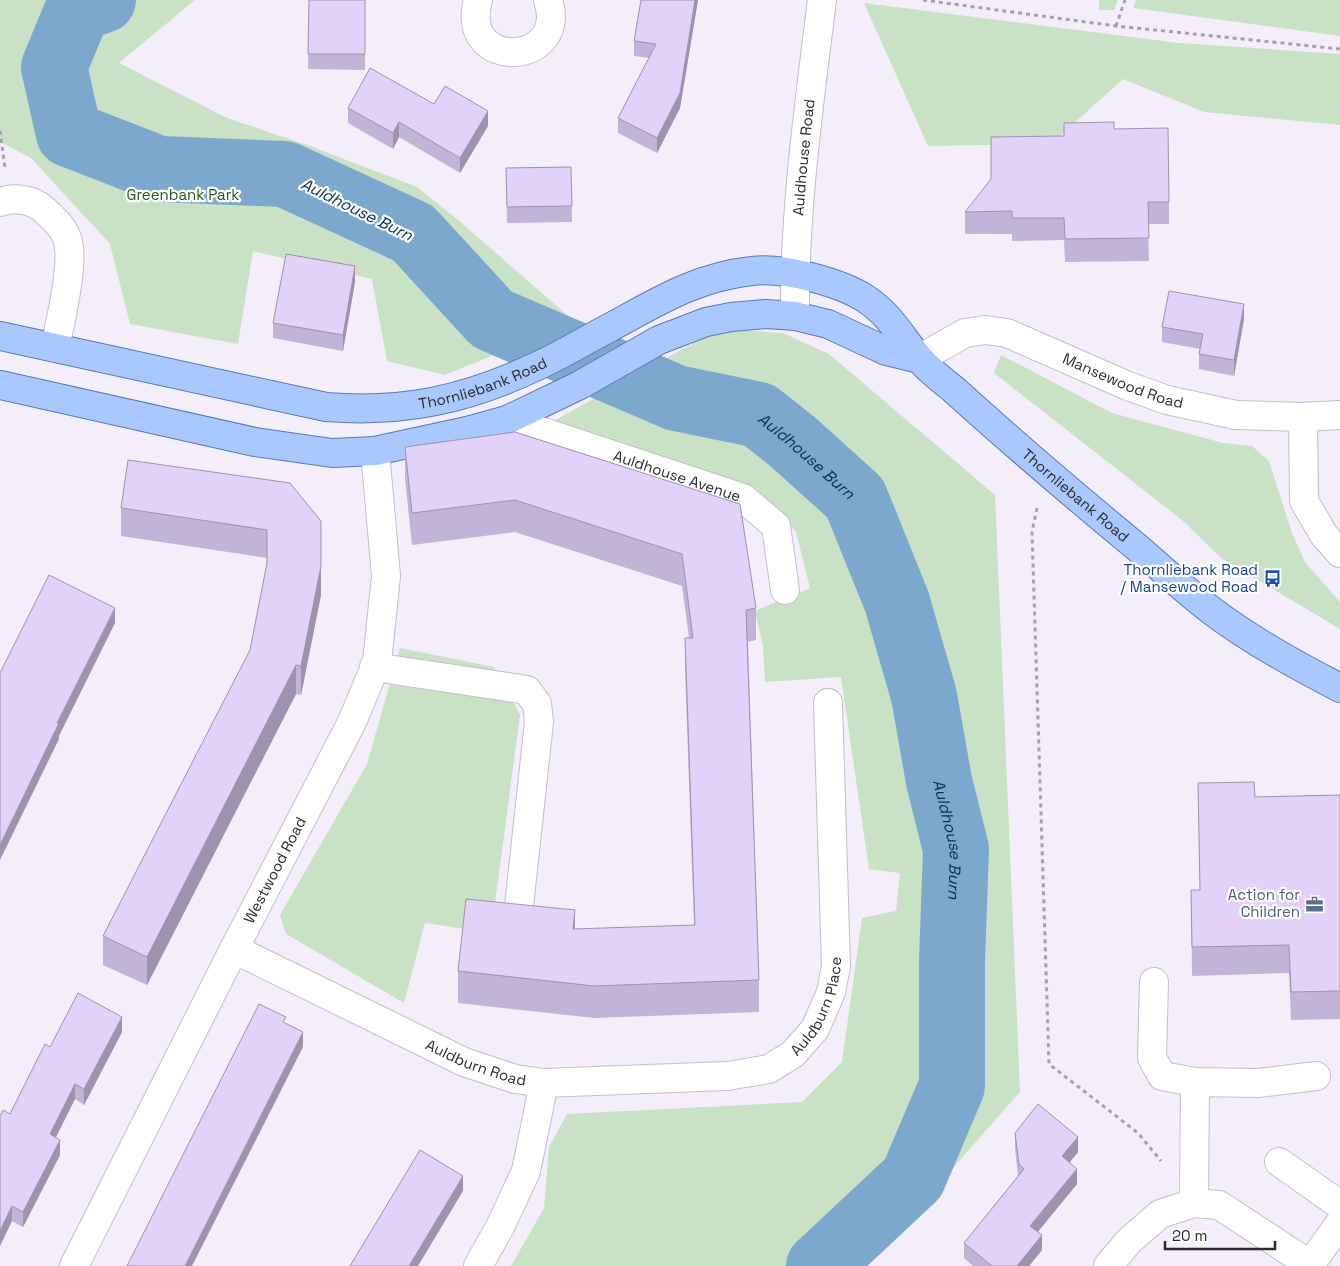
<svg xmlns="http://www.w3.org/2000/svg" width="1340" height="1266" viewBox="0 0 1340 1266" font-family="'Space Grotesk',sans-serif">
	<style>
		.green { fill: #c9e1c5 }
		.lines { fill: none; stroke-linecap: round; stroke-linejoin: round }
		.river { stroke: #7da8ce; stroke-width: 66 }
		.minor-casing { stroke: #c3bec9; stroke-width: 30 }
		.major-casing { stroke: #5779b5; stroke-width: 30 }
		.path { stroke: #a5a1aa; stroke-width: 3; stroke-dasharray: 4 4; stroke-linecap: butt }
		.minor { stroke: #fff; stroke-width: 28 }
		.major { stroke: #a8c8fe; stroke-width: 28 }
		.wall { fill: #c2b4d6 }
		.shaded-wall { fill: #9e92ae }
		.building { fill: #e2d1f9; stroke: #9e92ae }
		.labels { text-anchor: middle; stroke-width: 4.5; stroke-linejoin: round; paint-order: stroke }
		.street-label { font-size: 15px; fill: #2b292e; stroke: #fff }
		.park-label { font-size: 15px; fill: #24551c; stroke: #fff }
		.transit-label { font-size: 15px; fill: #164399; stroke: #fff; text-anchor: end }
		.service-label { font-size: 15px; fill: #4e5e75; stroke: #fff; text-anchor: end }
		.water-label { font-size: 16px; font-style: italic; fill: #003357; stroke: #fff }
	</style>
	<rect width="100%" height="100%" fill="#f3eefa"/>
	<path class="green" d="M0,0h195l-76,63 108,55 83,28 107,41 41,33 117,102 -130,53 -58,-14 -15,-82 -119,-28 -15,93 -108,-20 -20,-80 -79,-86 -31,-16z
		M1099,0h19l-4,10h-15z
		M1136,0h204v36l-207,-28z
		M864,3l315,40 161,11v71l-136,-13 -81,-33 -72,65 -123,2z
		M719,329l64,4 46,21 166,141 25,597 -90,102 -36,-22 -95,94h-288l33,-58 5,-61 18,-33 235,-12 40,-40 20,-144 34,-7 4,-38 -31,-4 -28,-192 -76,5 -2,-36 -8,-35 55,-23 -14,-56 -33,-37 -211,-73z
		M1001,355l111,58 111,30 29,3 17,15 23,72 13,29 35,40v27l-119,-71 -39,-38 -188,-147z
		M400,648l94,19 26,48 -29,218 -66,-10 -21,80 -118,-69 -6,-19 87,-151z
		M893,1216l11,7 -43,43h-20z"/>
	<g class="lines">
		<path class="river" id="s1" d="M103,0l-25,9 -24,58 15,67 90,35 126,5 128,59 79,86 184,79 83,17 34,27 62,56 42,104 27,94 15,85 17,68 -4,112v125l-39,92 -94,88"/>
		<defs>
			<g id="minor">
				<path d="M478,0c-20,72 92,67 70,0"/>
				<path d="M0,202c13,-5 32,-3 43,7 10,9 22,19 25,33 6,24 -8,80 -13,106"/>
				<path id="s2" d="M795,316c-1,-105 14,-211 27,-316"/>
				<path id="s3" d="M919,359l46,-26 20,-3 22,3 121,53 39,14 69,15 67,2 37,-2"/>
				<path d="M1303,417l1,84 20,34 16,18"/>
				<path id="s4" d="M507,420l236,78 33,28 9,64"/>
				<path d="M374,667l153,23 10,14 2,18 -20,184"/>
				<path id="s5" d="M234,949l230,113 51,17 29,4 -18,88 -26,56 -22,39"/>
				<path d="M1154,982l-2,76 10,18 33,6 63,1 58,-7"/>
				<path id="s6" d="M544,1083l183,-7 42,-7 24,-15 22,-25 16,-37 5,-26 -8,-263"/>
				<path d="M1279,1162l61,43"/>
				<path d="M1194,1203l1,-121"/>
				<path d="M1310,1265l30,-42"/>
				<path id="s7" d="M74,1266l160,-317 118,-227 25,-60 9,-86 -11,-125"/>
				<path d="M1108,1266l21,-25 31,-27 34,-11 25,2 93,61"/>
			</g>
			<g id="major">
				<path id="s8" d="M0,336l326,71c77,6 139,-7 209,-40 25,-11 49,-26 74,-39 48,-26 87,-51 143,-57 31,-4 88,11 114,28 24,16 35,37 52,58 9,12 23,22 35,32 61,55 123,108 186,160 24,21 48,43 73,62 40,30 84,54 128,77"/>
				<path d="M0,385l255,57 77,11 43,-2 92,-20 40,-11 73,-35 79,-45 47,-18 25,-5 35,-3 29,2 33,8 58,27 33,8"/>
			</g>
		</defs>
		<use href="#minor" class="minor-casing"/>
		<use href="#major" class="major-casing"/>
		<path class="path" d="M923,0l193,26 224,23
			M1116,26l9,-26
			M0,131l5,37
			M1037,508l-5,24 17,532 89,69 23,28"/>
		<use href="#minor" class="minor"/>
		<use href="#major" class="major"/>
	</g>
	<path class="wall" d="M309,0h56v70l-57,-1z
		M641,0h57l-18,108 -23,45 -39,-20v-15l31,-60 -15,-2v-15z
		M434,104l54,22 -28,47 -61,-36 -6,12 -45,-26v-15z
		M1114,129l55,73v22h-21l1,37 -84,1 -1,-22 -52,1v-7h-47v-22l99,-76z
		M571,167l1,55 -65,1 -1,-55z
		M355,282l-12,69 -70,-13v-15z
		M1244,319l-10,57 -35,-7v-15l1,-5 -38,-7v-15z
		M515,432l241,176v32l-8,2 11,338v32l-165,6 -136,-15v-32l117,-42 119,-4 -9,-255v-32h4l-7,-52 -167,-54 -103,13 -7,-66v-32z
		M290,483l31,112 -20,100 -5,-1 -149,291 -44,-20v-29l147,-286 17,-87v-5l-146,-22v-28z
		M1198,783l57,14 85,-2v224l-49,1 -2,-47 -97,3 -1,-86h9z
		M122,1032l-38,73 -9,-6 -19,38 4,18 -37,72 -11,-6 -2,-107 40,-67z
		M1015,1133l63,19 -8,10 7,22 -39,48 4,18 -13,16h-56l-9,-8v-15l54,-67 -3,-28z"/>
	<path class="shaded-wall" d="M695,0h3l-18,108 -23,45v-15z
		M488,111v15l-28,47v-15z
		M399,122v15l-6,12v-16z
		M355,266v16l-12,69v-16z
		M1244,304v15l-10,57v-16z
		M321,566v29l-20,100v-29z
		M115,608v15l-56,113v3l-59,121v-15l57,-122z
		M296,665v29l-149,291v-28z
		M575,910v32l-2,-13z
		M122,1017v15l-38,73v-16z
		M303,1032v15l-111,219h-7z
		M75,1084v15l-25,50v-15z
		M1078,1137v15l-16,19v-15z
		M60,1140v15l-37,72v-15z
		M1077,1169v15l-47,57v-15z
		M463,1176v15l-45,75h-9z
		M12,1206v15l-12,25v-15z
		M1042,1235v15l-13,16h-12z"/>
	<path class="building" d="M309,0h56v54h-57z
		M641,0h54l-15,93 -23,45 -39,-20 38,-74 -22,-3z
		M370,68l64,36 11,-18 43,25 -28,47 -61,-36 -6,11 -45,-25z
		M1114,122v7l54,-1 1,74h-21l1,36 -84,1 -1,-21h-52v-7l-47,1 26,-33v-42l73,-1v-13z
		M571,167l1,39 -65,1 -1,-39z
		M286,254l69,12 -12,69 -70,-12z
		M1169,291l75,13 -10,56 -35,-6 4,-20 -41,-7z
		M515,432l225,72 16,104 -10,2 13,370 -165,6 -136,-15 8,-72 109,11 -2,19 122,-4 -10,-287h8l-11,-84 -167,-54 -103,13 -7,-66z
		M128,460l162,23 31,38v45l-20,100 -5,-1 -149,292 -44,-21 147,-286 17,-87v-33l-146,-22z
		M49,575l66,33 -58,115h2l-59,122v-172z
		M1254,782l1,15 85,-2v196l-49,1 -2,-47 -97,2 -1,-57h9l-2,-107z
		M78,993l44,24 -38,72 -9,-5 -25,50 10,6 -37,72 -11,-6 -12,25v-115l3,-6 7,4 35,-70 5,3z
		M259,1004l27,13 -3,5 20,10 -118,234h-58z
		M1038,1104l40,33 -16,19 15,13 -47,57 12,9 -25,31h-25l-28,-23 60,-74 -5,-5 -4,-31z
		M420,1150l43,26 -54,90h-59z"/>
	<defs>
		<symbol id="bus-bare" viewBox="-9 -9 18 18"><path d="M-5-6H5V4H4V6H2V4H-2V6H-4V4H-5ZM-3.5-4V0h7V-4ZM-3.5 1.2v1.5H-2V1.2ZM2 1.2v1.5H3.5V1.2Z" fill="#1a4fb4" stroke="#fff" stroke-width="2.5" paint-order="stroke"/></symbol>
		<symbol id="office-bare" viewBox="-9 -9 18 18"><path d="M-6-3h4V-5.5h4V-3h4V5H-6ZM-1-4.5V-3h2v-1.5ZM-6 0V1H6V0Z" fill="#5c6f8a" stroke="#fff" stroke-width="2.5" paint-order="stroke"/></symbol>
	</defs>
	<g fill-rule="evenodd">
		<use href="#bus-bare" x="1260" y="566" width="25" height="25"/>
		<use href="#office-bare" x="1302" y="892" width="25" height="25"/>
	</g>
	<g class="labels">
		<g class="street-label">
			<text dy="5" stroke="none"><textPath href="#s2" startOffset="159">Auldhouse Road</textPath></text>
			<text dy="5" stroke="none"><textPath href="#s3" startOffset="221">Mansewood Road</textPath></text>
			<text dy="5" stroke="none"><textPath href="#s8" startOffset="494">Thornliebank Road</textPath></text>
			<text dy="5" stroke="none"><textPath href="#s4" startOffset="179">Auldhouse Avenue</textPath></text>
			<text dy="5" stroke="none"><textPath href="#s8" startOffset="1195">Thornliebank Road</textPath></text>
			<text dy="5" stroke="none"><textPath href="#s7" startOffset="444">Westwood Road</textPath></text>
			<text dy="5" stroke="none"><textPath href="#s6" startOffset="309">Auldburn Place</textPath></text>
			<text dy="5" stroke="none"><textPath href="#s5" startOffset="268">Auldburn Road</textPath></text>
		</g>
		<g class="park-label">
			<text x="183" y="200">Greenbank Park</text>
		</g>
		<g class="transit-label">
			<text x="1258" y="575">Thornliebank Road<tspan x="1258" dy="17">/ Mansewood Road</tspan></text>
		</g>
		<g class="service-label">
			<text x="1300" y="900">Action for<tspan x="1300" dy="17">Children</tspan></text>
		</g>
		<g class="water-label">
			<text transform="translate(357 209) rotate(26)" y="6">Auldhouse Burn</text>
			<text dy="6" stroke="none"><textPath href="#s1" startOffset="986">Auldhouse Burn</textPath></text>
			<text dy="6" stroke="none"><textPath href="#s1" startOffset="1406">Auldhouse Burn</textPath></text>
		</g>
	</g>
	<path d="M1165 1241v8h110v-8" fill="none" stroke="#2b292e" stroke-width="2.5"/>
	<text x="1172" y="1241" font-size="15" fill="#2b292e" stroke="#ffffff" stroke-width="4" paint-order="stroke">20 m</text>
</svg>
